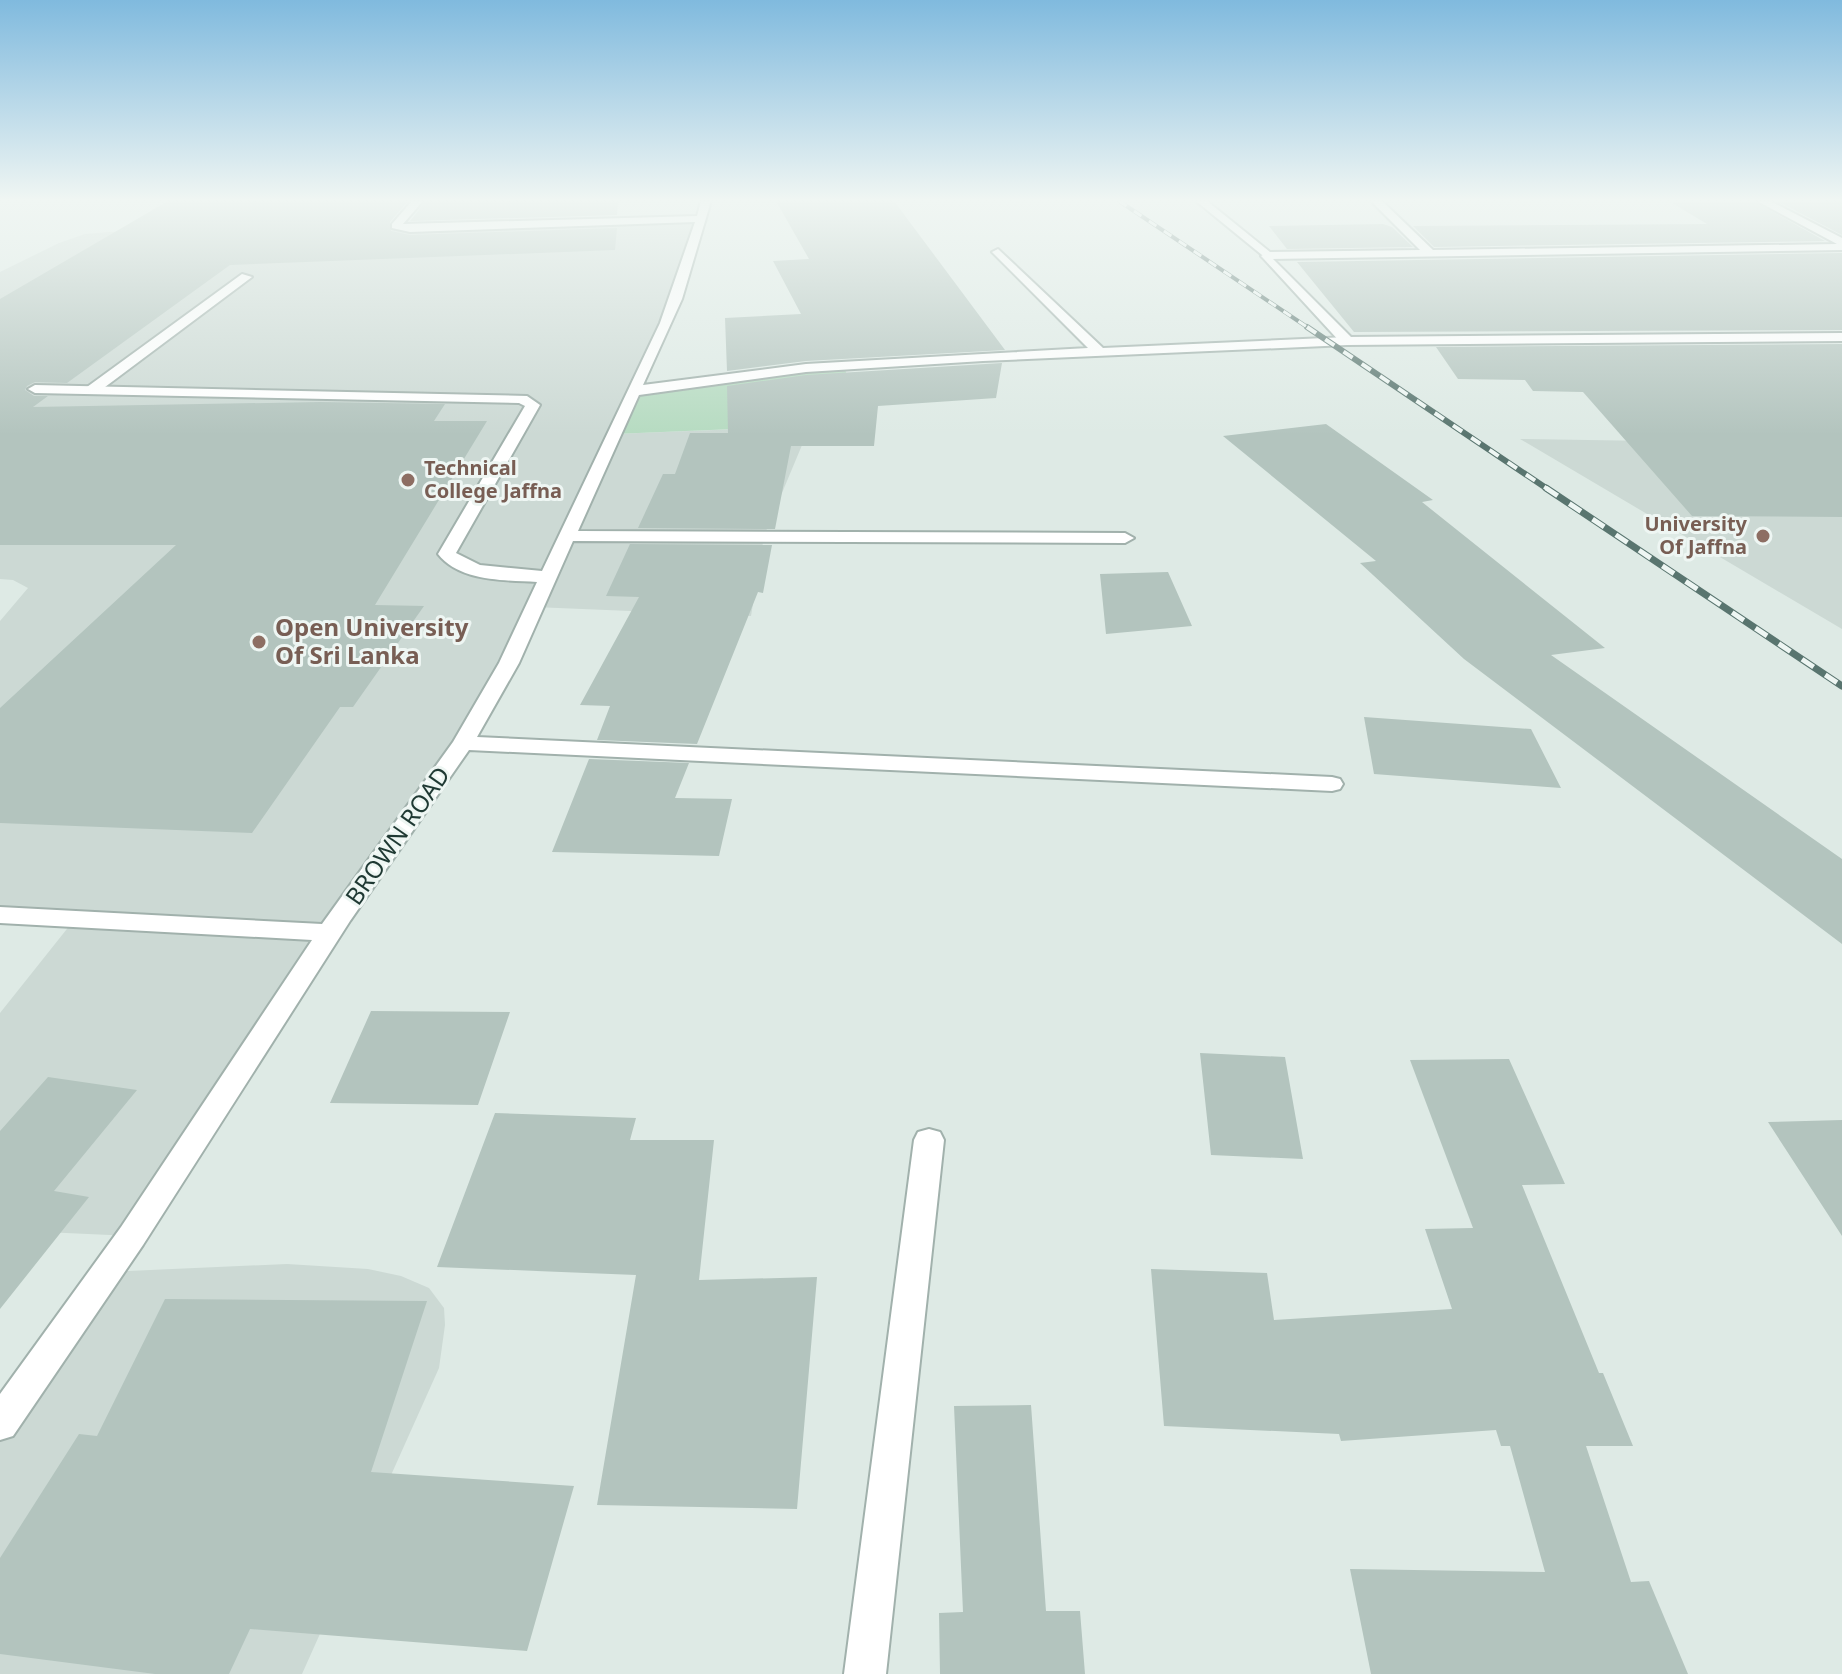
<svg xmlns="http://www.w3.org/2000/svg" width="1842" height="1674" viewBox="0 0 1842 1674" font-family="'Noto Sans',sans-serif">
	<style>
		.built { fill: #ccd9d4 }
		.green { fill: #b6dbc1 }
		.building { fill: #b3c4be }
		.lines { fill: none; stroke-linecap: round; stroke-linejoin: round }
		.lane-casing { stroke: #a1b1ac; stroke-width: 4 }
		.street-casing { stroke: #a1b1ac; stroke-width: 4 }
		.lane { fill: #fff; fill-rule: evenodd }
		.street { fill: #fff; fill-rule: evenodd }
		.rail-far2-casing { stroke: #59756f; stroke-width: 4 }
		.rail-far1-casing { stroke: #59756f; stroke-width: 6 }
		.rail-casing { stroke: #59756f; stroke-width: 7 }
		.rail-far2 { stroke: #eef6f3; stroke-width: 3; stroke-dasharray: 9; stroke-linecap: butt }
		.rail-far1 { stroke: #eef6f3; stroke-width: 4; stroke-dasharray: 11; stroke-linecap: butt }
		.rail { stroke: #eef6f3; stroke-width: 5; stroke-dasharray: 14; stroke-linecap: butt }
		.education-dot { fill: #8d6e63; stroke: #eef6f3; stroke-width: 3 }
		.labels { text-anchor: middle; stroke-width: 6; stroke-linejoin: round; paint-order: stroke }
		.far-education-label { font-size: 20px; font-weight: bold; fill: #785e54; stroke: #eef6f3; text-anchor: start }
		.education-label { font-size: 24px; font-weight: bold; fill: #785e54; stroke: #eef6f3; text-anchor: start }
		.street-label { font-size: 24px; fill: #1f3933; stroke: #eef6f3 }
	</style>
	<rect width="100%" height="100%" fill="#deeae5"/>
	<path class="built" d="M709,220l-15,19 -4,17 -75,178 195,-8 -46,110 -13,80 -217,-9 -25,56 -377,573 -132,-6v-217l82,-103 -82,-4v-285l28,-33 -15,-8 -13,-1v-307l59,-29 26,-9 24,-2 287,-6 14,3z
		M1520,439l322,5v185z
		M287,1264l81,5 33,7 28,12 15,20 1,17 -6,43 -137,306h-302v-250l106,-152z"/>
	<path class="green" d="M844,366l8,26 -26,33 -212,9 19,-43z"/>
	<path class="building" d="M168,201h240l-18,21 1,9 19,4 207,-7 -2,22 -385,15 -163,118 -32,-1 -8,4 -2,4 9,6h14l-15,11 287,-5 125,2 -11,17h53l-112,184 49,1 -71,101h-13l-88,126 -252,-10v-115l176,-163h-176v-246z
		M426,201h192l-1,14 -207,6z
		M776,201h118l111,149 -199,11 -79,10 -2,-53 76,-4 -28,-53 36,-2z
		M1842,201v34l-63,-33z
		M1755,202l70,39 -391,6 -21,-21 294,-2 -35,-21z
		M1383,224l9,3 21,20 -126,2 -18,-23z
		M1842,253v77l-488,2 -57,-70z
		M1842,344v173l-150,-1 -109,-124 -50,-1 -8,-11 -67,-1 -22,-32z
		M1002,363l-6,35 -118,8 -4,40h-83l-16,83 -137,-1 25,-54h12l15,-41h38l-1,-47 79,-11z
		M1326,424l107,76 -11,2 183,146 -54,7 291,204v85l-378,-285 -104,-96 16,-2 -153,-125z
		M630,544l142,1 -9,48 -5,-1 -61,152 -100,-4 13,-34 -30,-1 59,-108 -33,-1z
		M1168,572l24,54 -86,8 -6,-60z
		M1364,717l167,12 30,59 -187,-14z
		M589,759l100,4 -14,35 57,1 -13,57 -167,-4z
		M371,1011l139,1 -32,93 -148,-2z
		M1200,1053l85,4 18,102 -92,-4z
		M1509,1059l56,125 -43,1 77,188h4l30,73h-47l45,136 18,-1 39,93h-317l-21,-105 195,3 -35,-126h-9l-5,-16 -155,11 -2,-7 -175,-8 -13,-157 116,4 7,47 178,-11 -27,-80 48,-1 -63,-168z
		M48,1077l89,13 -83,101 35,6 -89,112v-178z
		M495,1113l141,5 -6,22h84l-15,140 118,-3 -20,232 -200,-4 39,-230 -199,-8z
		M1842,1120v116l-74,-114z
		M165,1299l262,2 -56,171 203,14 -47,165 -277,-22 -21,45h-74l-155,-20v-96l79,-124 18,2z
		M1031,1405l15,206h34l5,63h-145l-1,-61 24,-1 -9,-206z"/>
	<g class="lines">
		<defs>
			<path id="lane" d="M1267,253l85,85v6h-10l-79,-86 -2,-2z
				M242,274l10,3 -155,116h-10v-6z"/>
			<path id="street" d="M412,201h11l-20,23 294,-8 4,-15h10l-29,98 -39,86 163,-21 282,-16 -96,-96 6,-3 105,99 244,-11 495,-4v8l-495,4 -364,16 -177,11 -167,23 -61,136 547,2 9,5 -9,5 -552,-2 -54,122 -42,74 855,40 8,2 3,5 -3,5 -8,2 -863,-41 -119,171 -207,324 -130,191 -13,4v-46l121,-167 191,-287 -312,-17v-16l322,17 131,-182 46,-79 38,-81c-32,-2 -77,0 -99,-28l87,-148 -6,-3 -484,-10 -7,-4 7,-4 492,11 13,9 -84,148 24,12 62,6 118,-248 35,-101 -285,10 -18,-4v-4z
				M1196,201h11l63,51 150,-2 -49,-49h11l51,49 404,-6 -80,-43h13l72,37v12l-575,9z
				M929,1129l11,3 4,8 -58,534h-42l70,-534 4,-8z"/>
		</defs>
		<use href="#lane" class="lane-casing"/>
		<use href="#street" class="street-casing"/>
		<use href="#lane" class="lane"/>
		<use href="#street" class="street"/>
		<defs>
			<path id="rail-far2" d="M1119,201l191,128"/>
			<path id="rail-far1" d="M1307,327l242,163"/>
			<path id="rail" d="M1546,488l296,198"/>
		</defs>
		<use href="#rail-far2" class="rail-far2-casing"/>
		<use href="#rail-far1" class="rail-far1-casing"/>
		<use href="#rail" class="rail-casing"/>
		<use href="#rail-far2" class="rail-far2"/>
		<use href="#rail-far1" class="rail-far1"/>
		<use href="#rail" class="rail"/>
	</g>
	<linearGradient id="sky" x2="0" y2="1"><stop stop-color="#80bade"/><stop offset="0.46" stop-color="#f0f6f3"/><stop offset="1" stop-color="#f0f6f3" stop-opacity="0"/></linearGradient>
	<rect width="1842" height="435" fill="url(#sky)"/>
	<g class="education-dot">
		<circle cx="408" cy="480" r="8"/>
		<circle cx="1763" cy="536" r="8"/>
		<circle cx="259" cy="642" r="8"/>
	</g>
	<g class="labels">
		<g class="far-education-label">
			<text x="424" y="475">Technical<tspan x="424" dy="23">College Jaffna</tspan></text>
			<text x="1747" y="531" text-anchor="end">University<tspan x="1747" dy="23">Of Jaffna</tspan></text>
		</g>
		<g class="education-label">
			<text x="275" y="636">Open University<tspan x="275" dy="28">Of Sri Lanka</tspan></text>
		</g>
		<g class="street-label">
			<text transform="translate(398 836) rotate(-55)" y="8">BROWN ROAD</text>
		</g>
	</g>
</svg>
